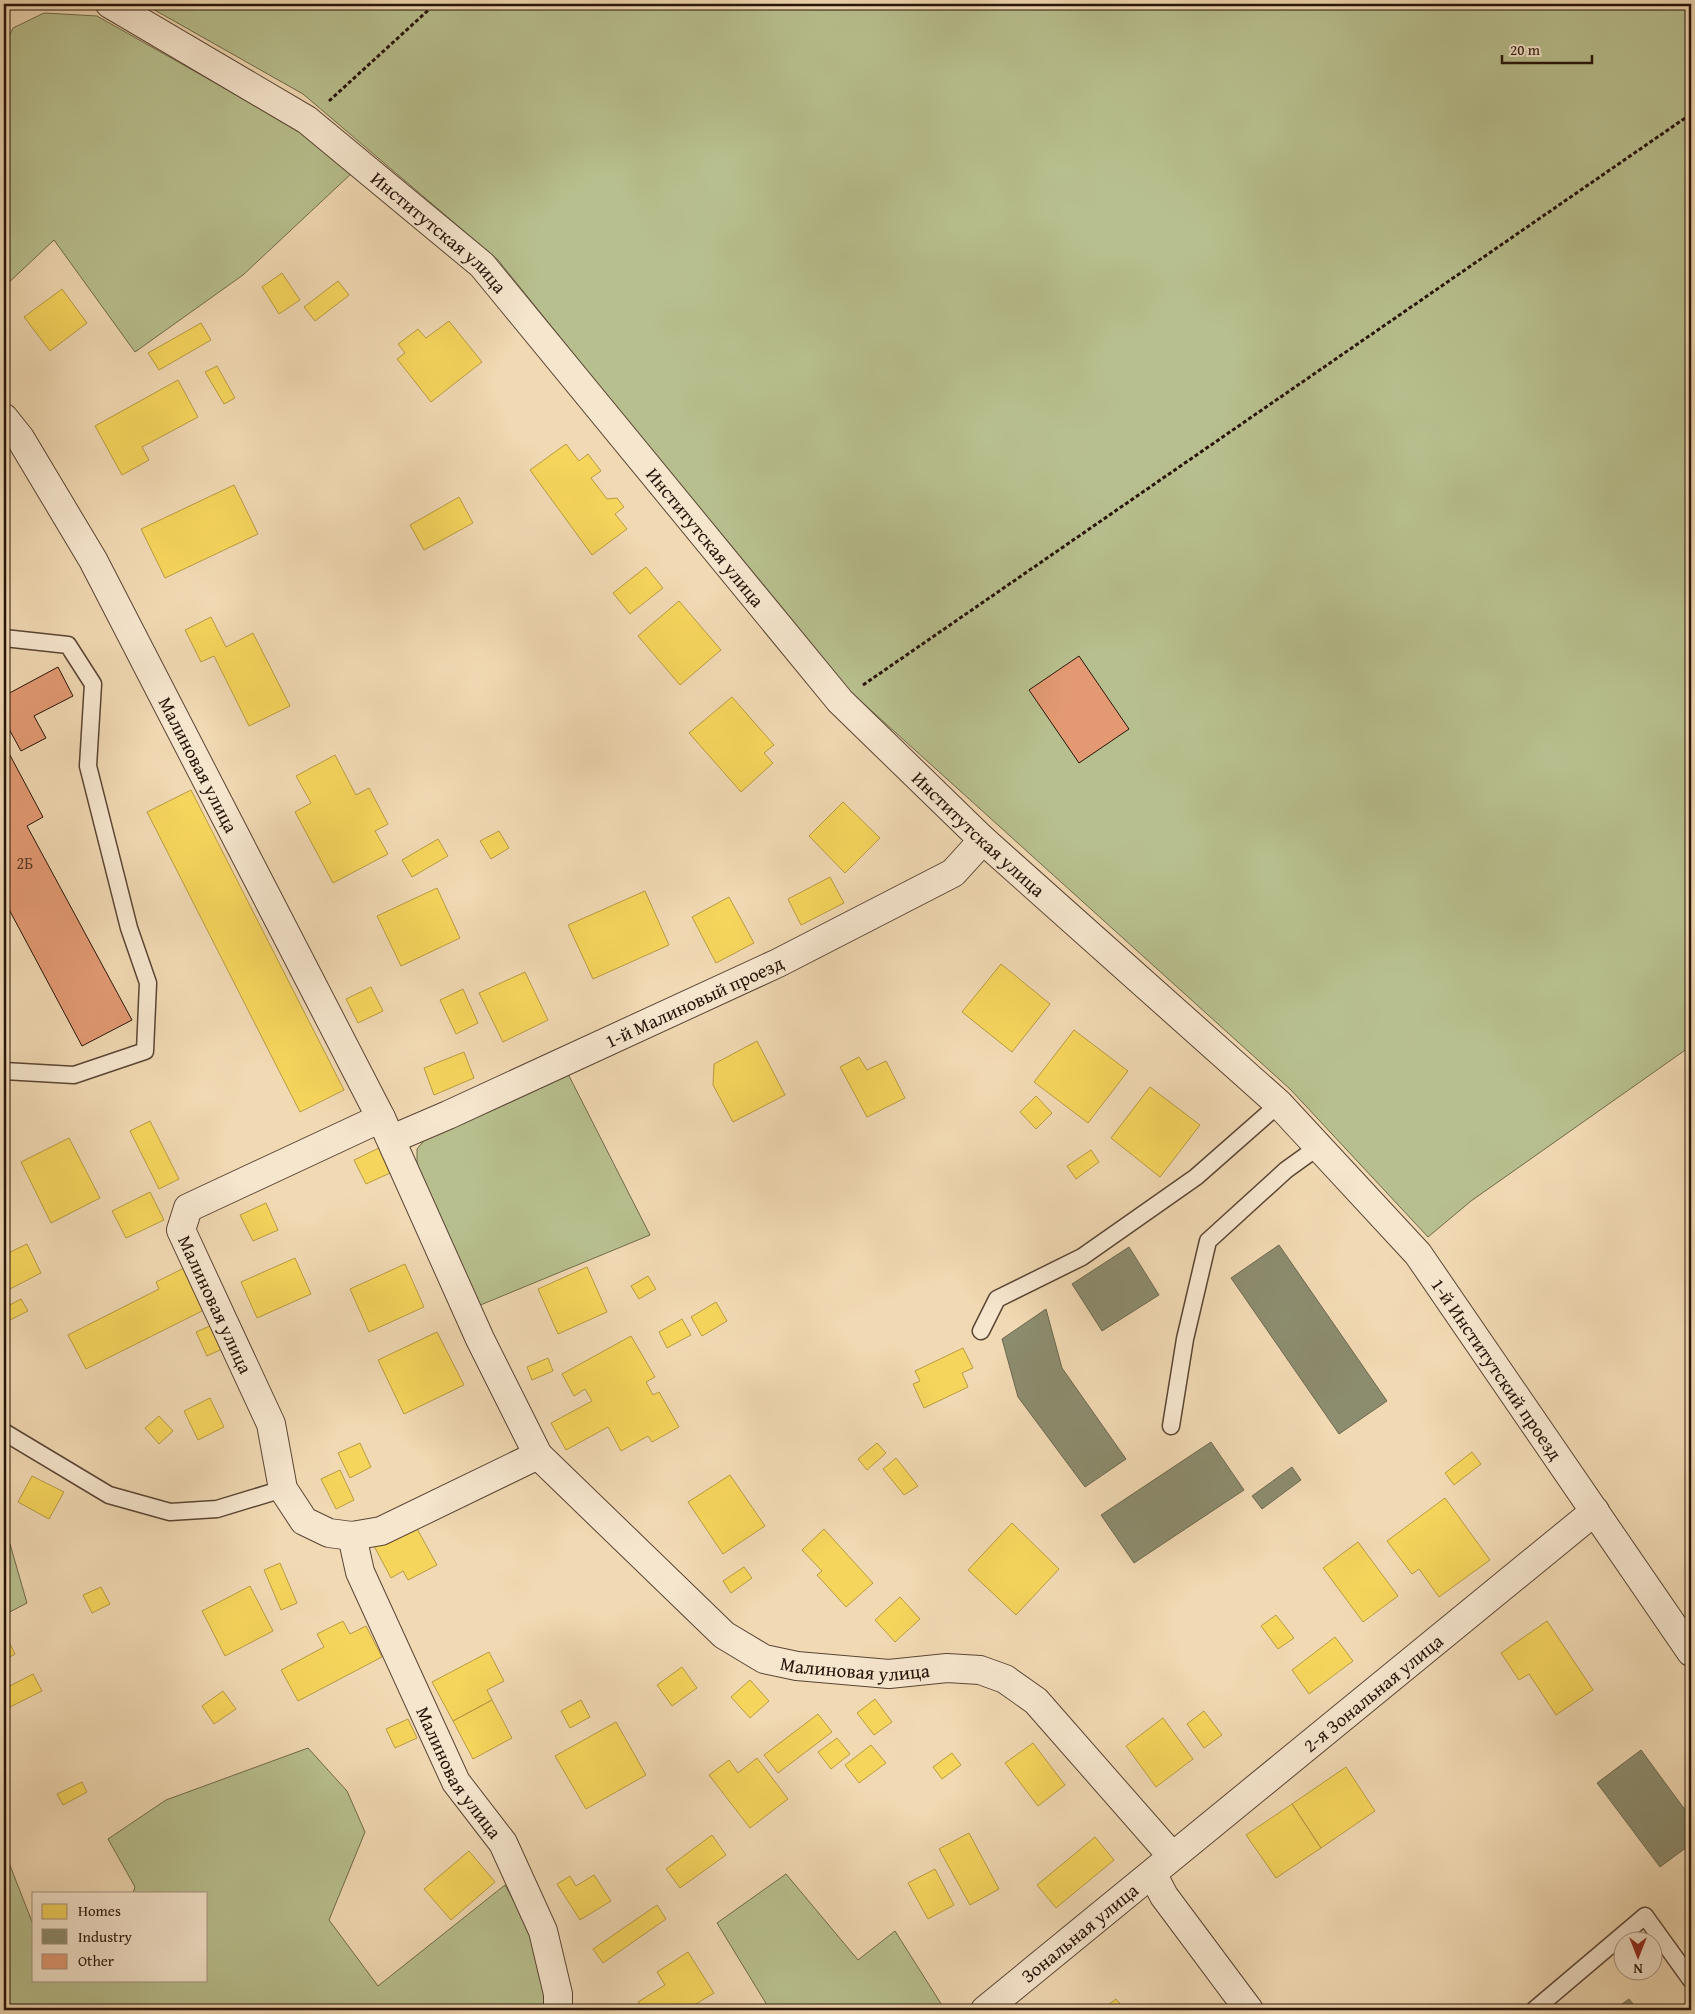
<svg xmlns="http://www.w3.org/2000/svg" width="1695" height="2014" viewBox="0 0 1695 2014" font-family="'Gentium Book Plus',serif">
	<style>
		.green { fill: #b8bf8e; stroke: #706a4c }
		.homes { fill: #f6d55c; stroke: #b89b43 }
		.industry { fill: #8c8c6e; stroke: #6e6850 }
		.building { fill: #e39a73; stroke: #281409 }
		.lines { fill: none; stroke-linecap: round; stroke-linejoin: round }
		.lane-casing { stroke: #5a4534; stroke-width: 19 }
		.street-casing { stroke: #5a4534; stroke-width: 30 }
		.path { stroke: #281409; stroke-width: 3; stroke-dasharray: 4 2.5; stroke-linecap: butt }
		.lane { stroke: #f6e6ce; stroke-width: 16 }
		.street { stroke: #f6e6ce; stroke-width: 28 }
		.labels { text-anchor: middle; stroke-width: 5; stroke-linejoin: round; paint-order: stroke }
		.number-label { font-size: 16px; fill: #573624 }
		.street-label { font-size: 19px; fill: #281409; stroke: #f6e6ce }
	</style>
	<rect width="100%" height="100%" fill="#f1d9b3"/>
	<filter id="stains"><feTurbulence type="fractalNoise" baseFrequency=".004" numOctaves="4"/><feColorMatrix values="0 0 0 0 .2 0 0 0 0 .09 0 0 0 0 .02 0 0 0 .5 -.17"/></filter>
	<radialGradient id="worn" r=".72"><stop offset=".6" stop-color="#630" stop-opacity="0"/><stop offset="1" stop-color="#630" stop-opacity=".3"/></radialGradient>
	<path class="green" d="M144,4h1547v1042l-220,155 -43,36 -138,-148 -457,-413 -335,-416 -195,-166z
		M44,13l53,3 205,116 51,40 -110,103 -108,77 -81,-112 -50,47v-241l9,-18z
		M566,1070l84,165 -172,71 -61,-139v-18l10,-12z
		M10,1544l17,59 -23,12v-70z
		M308,1748l39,43 18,41 -36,88 49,66 127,-101 24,44 18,70 -1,11h-542v-160l30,77v53h172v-87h-73l2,-6 -27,-48 58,-39z
		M786,1874l72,86 37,-29 50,79h-175l-53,-87z"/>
	<path class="homes" d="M282,273l18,27 -21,14 -17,-27z
		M338,281l11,14 -34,26 -11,-14z
		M62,289l25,34 -37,28 -26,-34z
		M449,321l33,41 -51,40 -34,-43 8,-6 -7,-9 20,-15 8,9z
		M201,323l10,17 -52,30 -11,-17z
		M217,366l18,32 -11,6 -19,-32z
		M178,380l20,37 -56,30 7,13 -27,15 -27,-49z
		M566,444l13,17 9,-7 13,17 -10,7 16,21 10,-1 7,9 -9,7 12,15 -35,26 -62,-85z
		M234,485l24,49 -93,44 -24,-49z
		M459,497l14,26 -49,27 -14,-25z
		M646,567l17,21 -33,26 -17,-21z
		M679,601l42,49 -41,35 -42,-49z
		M211,617l15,30 27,-14 37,73 -41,20 -35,-70 -13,6 -16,-32z
		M732,697l42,48 -10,8 9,10 -32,29 -52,-59z
		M335,755l21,40 13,-7 19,36 -13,7 13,23 -55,29 -38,-71 16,-9 -15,-27z
		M191,790l153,300 -44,22 -153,-300z
		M843,802l37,36 -35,35 -36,-37z
		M499,831l10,17 -18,11 -11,-18z
		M438,839l10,17 -36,21 -10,-17z
		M830,877l14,26 -43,22 -13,-26z
		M437,888l23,50 -59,28 -24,-50z
		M645,891l24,54 -76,34 -25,-54z
		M729,897l25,46 -38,20 -24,-46z
		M1001,964l49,40 -38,48 -50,-40z
		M525,972l23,48 -45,22 -24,-49z
		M371,987l12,24 -25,12 -12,-24z
		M463,989l15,34 -22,11 -16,-34z
		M1074,1030l54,41 -40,52 -54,-41z
		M757,1041l28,54 -52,27 -20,-37 1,-21z
		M464,1052l10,26 -40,17 -10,-27z
		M859,1057l8,13 19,-9 19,37 -38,19 -27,-50z
		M1150,1087l50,38 -40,52 -49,-39z
		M1036,1096l16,17 -16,16 -16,-17z
		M150,1121l29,58 -20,10 -29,-58z
		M69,1138l31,60 -49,25 -30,-61z
		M379,1148l11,25 -24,11 -12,-24z
		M1091,1150l8,12 -23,17 -9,-13z
		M150,1192l14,28 -38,18 -14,-27z
		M266,1203l12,27 -25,11 -13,-26z
		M27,1244l14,29 -37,19v-37z
		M295,1258l16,36 -54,24 -16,-36z
		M405,1264l19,43 -55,25 -19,-43z
		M186,1267l22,41 -122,61 -18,-34 91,-46 -3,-7z
		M587,1267l20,45 -49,22 -20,-45z
		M648,1276l8,13 -17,10 -8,-13z
		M21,1299l7,12 -24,12v-15z
		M716,1302l11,19 -25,15 -11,-19z
		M682,1319l9,16 -24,13 -8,-16z
		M212,1325l10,24 -15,7 -11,-24z
		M437,1332l27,53 -60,29 -26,-54z
		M631,1336l24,41 -9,5 7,13 6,-3 20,35 -27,15 -4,-6 -27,15 -13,-24 -42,23 -15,-27 41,-22 -7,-12 -11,7 -12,-22z
		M963,1348l10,20 -11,5 6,14 -44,21 -11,-24 7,-3 -5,-10z
		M548,1358l5,13 -21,9 -5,-13z
		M210,1398l14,29 -26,13 -14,-29z
		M159,1416l14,15 -14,13 -14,-16z
		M360,1443l11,24 -21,11 -12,-25z
		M877,1443l9,10 -19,17 -9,-11z
		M1472,1452l9,12 -27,21 -9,-12z
		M896,1458l22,28 -14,9 -21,-26z
		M340,1470l14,30 -18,9 -15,-30z
		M730,1475l35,51 -42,28 -35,-52z
		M32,1476l32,16 -15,27 -31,-17z
		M1445,1498l45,62 -51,37 -20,-28 -7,5 -25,-33z
		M1012,1523l47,46 -43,46 -48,-45z
		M415,1525l22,40 -29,15 -5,-9 -12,7 -17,-32z
		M824,1529l49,54 -27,24 -29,-32 5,-4 -20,-21z
		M1358,1542l40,54 -35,26 -40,-54z
		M280,1563l17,40 -16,7 -17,-40z
		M744,1567l8,11 -21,15 -8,-12z
		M250,1586l23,45 -48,25 -23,-45z
		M101,1587l9,17 -18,9 -9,-18z
		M900,1597l20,22 -25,23 -20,-22z
		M1276,1615l18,23 -16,11 -17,-23z
		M343,1621l7,13 16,-8 16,31 -84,44 -17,-31 43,-23 -7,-13z
		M1547,1621l46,69 -37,25 -27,-41 -10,6 -18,-27z
		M4,1632l11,22 -11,6z
		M1335,1637l18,24 -44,33 -17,-24z
		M489,1652l15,29 -17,9 5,10 -39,21 -21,-39z
		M682,1667l15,21 -25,18 -15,-21z
		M33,1674l9,17 -34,17 -4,-9v-10z
		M750,1680l19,21 -19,17 -19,-21z
		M223,1691l13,18 -22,15 -12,-18z
		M875,1699l17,23 -18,13 -17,-22z
		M492,1700l20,38 -39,21 -20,-38z
		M581,1700l9,17 -20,11 -9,-17z
		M1204,1711l18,24 -18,13 -17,-24z
		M818,1714l14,18 -54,41 -14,-18z
		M1163,1718l30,41 -37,28 -30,-41z
		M408,1719l9,19 -22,10 -9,-19z
		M616,1722l30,53 -60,34 -31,-53z
		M837,1738l13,16 -19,15 -13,-17z
		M1033,1743l32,42 -27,21 -33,-43z
		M871,1745l15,18 -27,20 -14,-18z
		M952,1753l9,12 -19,14 -9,-12z
		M757,1758l31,41 -38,29 -41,-53 20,-15 9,13z
		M1346,1767l29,44 -54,37 -29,-44z
		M82,1782l5,10 -24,13 -6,-11z
		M1292,1804l29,44 -45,30 -30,-43z
		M969,1833l30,56 -29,16 -31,-56z
		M712,1835l14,20 -46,33 -14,-19z
		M1095,1837l19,23 -58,48 -19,-23z
		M469,1851l26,31 -44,38 -27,-31z
		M935,1869l19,36 -26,14 -20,-36z
		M594,1875l17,26 -31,19 -23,-36 13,-8 6,10z
		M657,1905l9,14 -63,44 -10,-14z
		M688,1952l26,41 -28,17h-43l-5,-8 27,-17 -8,-13z
		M1116,1999l9,11h-24z"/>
	<path class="industry" d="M1279,1245l108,156 -48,33 -108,-156z
		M1129,1247l30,48 -57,36 -30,-47z
		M1046,1309l16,59 64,91 -41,28 -67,-90 -16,-58z
		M1211,1442l33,48 -110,73 -33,-48z
		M1292,1467l9,13 -39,29 -10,-13z
		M1641,1750l50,68v26l-31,23 -63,-84z
		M1629,1999l9,11h-24z"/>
	<path class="building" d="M1079,656l50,73 -50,34 -50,-73z
		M58,667l15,29 -39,20 12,22 -25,13 -12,-22 -5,3v-36z
		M4,744l39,73 -16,9 105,194 -50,26 -78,-146z"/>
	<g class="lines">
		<defs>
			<path id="lane" d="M4,638l64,7 25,39 -5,82 41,162 19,55 -3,68 -71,24 -70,-4
				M981,1331l16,-32 85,-42 114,-80 83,-73
				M1171,1426l14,-87 23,-98 78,-71 32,-23
				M4,1432l105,63 61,17 47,-3 66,-20
				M1534,2010l111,-94 46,64"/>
			<g id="street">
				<path id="s1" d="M110,4l197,116 175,145 358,436 143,139 296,264 139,150 273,398"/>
				<path id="s2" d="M4,418l16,20 73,122 288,558 99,221 58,116 186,180 40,24 33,7 92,8 58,-6 33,2 25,9 31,22 136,155"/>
				<path id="s3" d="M381,1118l-193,90 -7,22 90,194 12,65 21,32 25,12 23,3 29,-5 157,-76"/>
				<path id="s4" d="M392,1139l56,-24 330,-152 175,-90 30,-33"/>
				<path id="s5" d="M352,1536l8,36 96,210 47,61 40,88 15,63v16"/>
				<path d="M1153,1875l11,21 85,114"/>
				<path id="s6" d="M985,2010l610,-499"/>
			</g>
		</defs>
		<use href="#lane" class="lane-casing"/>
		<use href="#street" class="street-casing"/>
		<path class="path" d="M329,101l106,-97
			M863,685l828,-571"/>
		<use href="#lane" class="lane"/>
		<use href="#street" class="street"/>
	</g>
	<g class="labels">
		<g class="number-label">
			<text x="25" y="869">2Б</text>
		</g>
		<g class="street-label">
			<text dy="7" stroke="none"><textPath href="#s1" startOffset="402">Институтская улица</textPath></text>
			<text dy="7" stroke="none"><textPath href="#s1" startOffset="808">Институтская улица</textPath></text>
			<text dy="7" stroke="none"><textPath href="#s2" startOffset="398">Малиновая улица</textPath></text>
			<text dy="7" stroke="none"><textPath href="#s1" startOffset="1212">Институтская улица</textPath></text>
			<text dy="7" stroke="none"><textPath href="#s4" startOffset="332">1-й Малиновый проезд</textPath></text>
			<text dy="7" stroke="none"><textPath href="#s3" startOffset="318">Малиновая улица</textPath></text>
			<text dy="7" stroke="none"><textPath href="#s1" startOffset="1960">1-й Институтский проезд</textPath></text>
			<text dy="7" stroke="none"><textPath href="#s2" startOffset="1565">Малиновая улица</textPath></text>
			<text dy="7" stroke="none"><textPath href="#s6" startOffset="501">2-я Зональная улица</textPath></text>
			<text dy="7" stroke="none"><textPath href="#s5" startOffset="261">Малиновая улица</textPath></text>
			<text dy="7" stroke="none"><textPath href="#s6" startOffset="122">Зональная улица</textPath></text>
		</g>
	</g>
	<rect width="1695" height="2014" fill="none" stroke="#f1d9b3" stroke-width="20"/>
	<rect x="5" y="5" width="1685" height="2004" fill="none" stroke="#281409" stroke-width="2.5"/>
	<rect x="10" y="10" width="1675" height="1994" fill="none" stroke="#281409"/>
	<rect x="32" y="1892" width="175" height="90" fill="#f6e6ce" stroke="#a4927f"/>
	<rect x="42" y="1904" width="25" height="15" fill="#f6d55c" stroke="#a4927f"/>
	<text x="78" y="1916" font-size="15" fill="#281409">Homes</text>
	<rect x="42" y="1929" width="25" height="15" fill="#8c8c6e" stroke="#a4927f"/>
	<text x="78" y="1942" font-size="15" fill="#281409">Industry</text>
	<rect x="42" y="1954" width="25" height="15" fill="#e39a73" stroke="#a4927f"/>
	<text x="78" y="1966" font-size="15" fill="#281409">Other</text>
	<g transform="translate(1638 1956) rotate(180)"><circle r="24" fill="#f6e6ce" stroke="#a4927f"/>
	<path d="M0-4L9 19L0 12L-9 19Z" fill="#8f2418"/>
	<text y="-8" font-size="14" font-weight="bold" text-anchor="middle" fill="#281409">N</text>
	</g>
	<path d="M1502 55v8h90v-8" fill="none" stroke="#281409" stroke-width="2.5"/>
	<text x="1510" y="55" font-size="15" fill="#281409" stroke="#f6e6ce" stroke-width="4" paint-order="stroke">20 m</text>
	<rect width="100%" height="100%" filter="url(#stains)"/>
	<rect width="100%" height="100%" fill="url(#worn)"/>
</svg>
